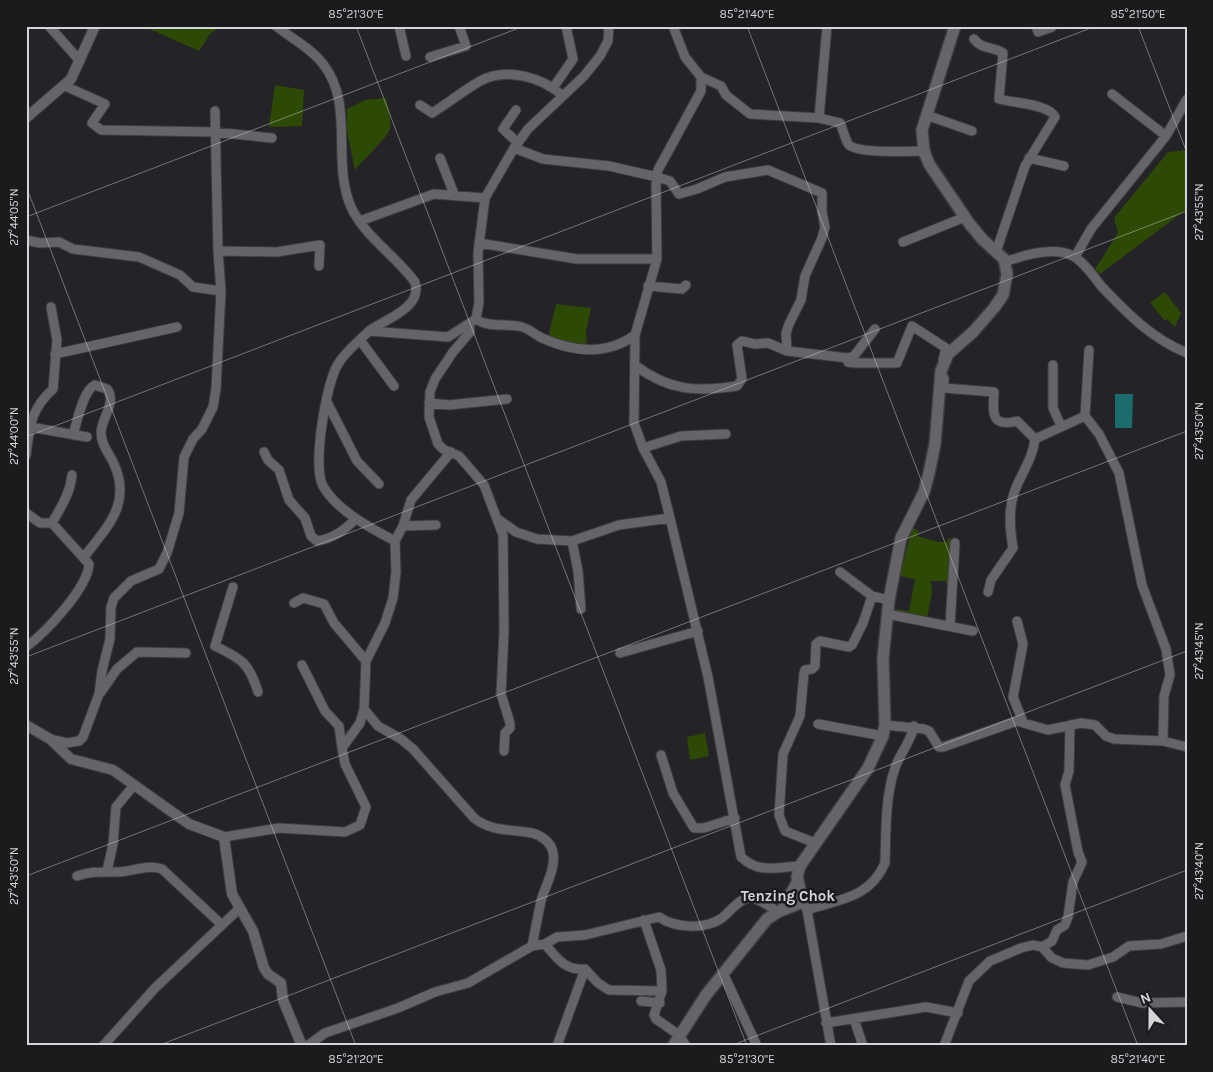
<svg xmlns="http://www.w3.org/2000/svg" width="1213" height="1072" viewBox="0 0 1213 1072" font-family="Karla,sans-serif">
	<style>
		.green { fill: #2c4a05 }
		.water { fill: #1b6d6d }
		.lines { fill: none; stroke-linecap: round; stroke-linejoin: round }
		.minor-casing { stroke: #3e3d40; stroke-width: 11 }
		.tertiary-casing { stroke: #3e3d40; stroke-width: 12 }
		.secondary-casing { stroke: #3e3d40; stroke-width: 14 }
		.minor { stroke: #666469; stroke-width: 9 }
		.tertiary { stroke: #666469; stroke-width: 10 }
		.secondary { stroke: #666469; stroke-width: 11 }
		.ticks { fill: none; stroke: #d5d4d7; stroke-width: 1; stroke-opacity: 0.45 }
		.labels { text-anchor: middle; stroke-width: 5; stroke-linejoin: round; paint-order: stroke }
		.neighbourhood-label { font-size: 15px; font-weight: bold; fill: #d5d4d7; stroke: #1b1a1d }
		.neatline { fill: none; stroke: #d5d4d7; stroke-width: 2 }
		.ticks-label { font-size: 12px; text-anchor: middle; fill: #d5d4d7 }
	</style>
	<rect width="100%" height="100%" fill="#242327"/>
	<path class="green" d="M143,26h78l-11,8 -11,17z
		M275,85l29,5 -2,36 -33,1z
		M386,98c1,8 6,22 4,31 -2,8 -28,32 -35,41l-8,-39v-22l18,-9z
		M1187,150v59l-87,65 -5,-5 23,-36 -4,-15 54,-66z
		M1165,292l16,21 -6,14 -8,-8 -2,2 -15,-18z
		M556,304l35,4 -5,24 1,15 -39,-9z
		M912,528l7,3 -2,5 21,6h9l1,-4 5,1 -4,46 -3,-1v-3h-15l1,12 -5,25 -33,-5 1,-4 14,2 6,-32 -15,-3z
		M705,733l4,23 -19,4 -3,-23z"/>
	<path class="water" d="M1115,394h18l-1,34h-17z"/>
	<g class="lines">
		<defs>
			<path id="minor" d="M49,26l31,35
				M276,26c15,12 35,22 47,38 32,40 8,97 28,143 14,30 45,49 64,75 8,26 -30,37 -46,49
				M399,26l7,30
				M673,26l12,31 16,20v14l-43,79 -2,14 1,75 -22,76 -1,88 9,25 18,34 9,36 38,159 33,180c18,17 36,10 59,9
				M1036,26l2,6 14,-5
				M974,39c8,11 19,7 29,14l-4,46c14,4 50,5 56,18l-30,49 -29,86
				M430,57l36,-11 -7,-20
				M701,77l20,9 5,9 24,19 69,4 21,5c3,6 5,17 9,22 10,9 60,6 75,6
				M65,86l40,18 -13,19 9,7 113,2 58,6
				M553,88l20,-29 -7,-33
				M1112,94l54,42
				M420,105l12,8c16,-10 31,-22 48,-32 27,-14 62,-4 83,15
				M516,110l-13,19 15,14
				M926,115l46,16
				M819,118l8,-92
				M514,148l29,11 66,7 48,11 13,4 9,13 18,-5 28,-12 43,-7 54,23v19l3,15 -3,11 -17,38 -4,24 -12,24 -3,9 1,18
				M440,158l14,36
				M1029,158l35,8
				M360,221l74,-27 51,4
				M26,240l14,3 19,-1 14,7 66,8 41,18 13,12 28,4
				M903,242l62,-25
				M479,243l98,16h80
				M218,251l59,1 43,-7 -1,21
				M1075,257l16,-28 75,-93 21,-37
				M1005,262c19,-7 49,-16 68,-6 11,6 21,21 29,31 26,27 49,51 85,66
				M648,286l34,3 4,-4
				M476,319c12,9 32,4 46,8 8,2 13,8 20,11 31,14 64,18 93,-3
				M469,324l1,8 -17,20 -18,27 -5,13 -1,25 9,27 5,5 16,7 25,29 19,50 1,97 -3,62 9,29v5l-5,5 -1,18
				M360,340l34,46
				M55,354l122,-27
				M848,358l6,-2 21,-27
				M1053,365v43l8,18
				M636,366c34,25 60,26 101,20l5,-7 -5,-34 5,-4 13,3 13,-1 19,8 61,7v4l6,1h43l15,-37 34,22 -3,12
				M944,378v10l50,4c-1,20 -4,36 23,29l18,18c-2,20 -15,36 -21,54 -6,18 -4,37 -1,55l-22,32 -3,12
				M327,402l30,59 22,23
				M429,403l20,2 58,-6
				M1085,416l4,-66
				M30,427l57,10
				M73,435c4,-13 10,-45 22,-50l12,4c10,12 -5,29 -6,43 0,13 8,21 13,32 18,40 -7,63 -30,93
				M1035,439l50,-23 14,18 20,39 23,112 24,64 4,26 -6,21 -1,45
				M643,448l38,-12 45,-2
				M264,452l4,8 11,10 10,30 16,18 6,18 6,5c14,-2 29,-11 38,-22
				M26,455c4,-29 4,-45 27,-66l4,-49 -6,-33
				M26,513l14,10h12l37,41c-1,24 -44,69 -63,83
				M499,520l17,12 21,7 35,2 47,-16 51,-7
				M52,523c9,-16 18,-29 20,-48
				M403,526l33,-1
				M395,541l8,-15 8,-26 40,-48
				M572,541l6,30 3,38
				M840,572l32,24 17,4
				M233,587l-18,59c27,13 34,17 43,46
				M294,603l9,-5 21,6 10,19 32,38
				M887,614l86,17
				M1017,621l6,23 -10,53 10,25
				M950,626l5,-83
				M620,653l78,-22
				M302,665l23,46 14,15 3,22
				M101,692l16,-23 20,-17 49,1
				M818,724l65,12
				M885,725l39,4 5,2 10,16h4l74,-26 31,9 33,-7 14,2 11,11 8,3 49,2 24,6
				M50,739l17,4 12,-2 4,-4 16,-43 3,-23 8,-32 1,-32 3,-9 17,-17 28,-12 8,-16 12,-40 5,-56 9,-18 9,-10 11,-22 3,-18 5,-98 -3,-40 -3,-140
				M661,755l12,38 21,35h10l31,-10
				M224,837l55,-9 66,4 15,-7 6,-18 -21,-43 -3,-16 18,-25 4,-14
				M815,843l-30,-12 -6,-16 4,-61 17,-38 4,-43 1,-3 7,-1 3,-3 1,-22 4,-3 29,6 3,-2 11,-22 9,-27
				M107,871l6,-27 3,-37 18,-22
				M77,876c14,-5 24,-4 39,-4 17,0 29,-8 46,-3l59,55
				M805,905l2,5 24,136
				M807,910c33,-11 63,-12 78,-47 1,-31 0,-66 10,-95 5,-15 16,-26 19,-42
				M644,920l17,50 1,21 -8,24 2,4 23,16 7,11
				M545,944c12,14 20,27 40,25l13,14 11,7 53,1
				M532,946c3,-15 6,-31 9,-45 4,-15 15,-32 12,-48 -1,-10 -12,-18 -21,-20 -22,-4 -40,-1 -58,-15l-61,-69 -12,-10 -23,-13 -14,-17 2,-48 19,-38 8,-25 3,-26 -1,-31c-23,-12 -59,-31 -72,-55 -11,-19 3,-103 15,-122 8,-13 20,-22 31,-33l79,6 28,-18 3,-17 -1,-49 7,-55 29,-50 14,-19 56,-53 16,-20 8,-15 1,-15
				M1042,947l10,11 11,5 25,2 25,-8 16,-11 32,-2 26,-8
				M724,975l33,71
				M1117,997l25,6 45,-1
				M641,1001l19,2
				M854,1019l9,27
				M826,1023l100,-16 32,6
				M103,1046l52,-58 85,-80
				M307,1046l18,-13 73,-25 37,-16 33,-9 64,-37 13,-2 12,-7 28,-2 74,-18c16,11 46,13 63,1 8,-6 17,-20 28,-20 9,0 20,9 28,14
				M557,1046l28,-77
				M944,1046l25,-65 21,-20 31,-13 12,-3 9,2 10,-6 5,-11 8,-5 3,-8 5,-35 9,-20 -4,-10 -13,-67 4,-14 1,-46"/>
			<path id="tertiary" d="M26,118l45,-39 24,-53
				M26,725l24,14 21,20 42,11 76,54 35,13 8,57 21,37 11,37 4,6 13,9 2,17 19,46"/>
			<path id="secondary" d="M782,910l16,-29
				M673,1046l33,-51 61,-76 11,-7 25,-10 -6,-25 3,-11 68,-98 15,-32 2,-11 -2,-67 6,-58 12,-62 23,-46 5,-19 6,-29 6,-73 7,-17 25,-22 21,-24 9,-13 4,-21 -3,-15 -22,-20 -13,-16 -40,-59 -5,-13 -2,-21 33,-104"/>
		</defs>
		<use href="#minor" class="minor-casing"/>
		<use href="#tertiary" class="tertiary-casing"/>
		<use href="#secondary" class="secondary-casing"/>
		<use href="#minor" class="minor"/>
		<use href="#tertiary" class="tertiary"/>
		<use href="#secondary" class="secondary"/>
	</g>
	<path class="ticks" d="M356,26l391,1020M747,26l391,1020M1138,26l49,127M26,186l330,860M26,217l498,-191M26,437l1070,-411M26,657l1161,-446M26,876l1161,-445M157,1046l1030,-395M730,1046l457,-176"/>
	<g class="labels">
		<g class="neighbourhood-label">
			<text x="788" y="901">Tenzing Chok</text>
		</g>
	</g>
	<rect width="1213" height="1072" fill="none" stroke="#1b1a1d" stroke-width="55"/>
	<g transform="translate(1150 1010) rotate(339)" stroke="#1b1a1d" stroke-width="4" paint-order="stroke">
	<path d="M0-4L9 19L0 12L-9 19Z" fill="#d5d4d7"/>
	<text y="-8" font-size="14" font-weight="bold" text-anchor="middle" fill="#d5d4d7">N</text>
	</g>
	<rect x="28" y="28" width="1158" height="1016" class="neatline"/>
	<g class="ticks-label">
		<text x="356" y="18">85°21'30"E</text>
		<text x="747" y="18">85°21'40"E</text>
		<text x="1138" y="18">85°21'50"E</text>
		<text transform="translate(1199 212) rotate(-90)" y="4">27°43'55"N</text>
		<text transform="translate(14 217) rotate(-90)" y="4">27°44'05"N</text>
		<text transform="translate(1199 431) rotate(-90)" y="4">27°43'50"N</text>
		<text transform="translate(14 436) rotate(-90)" y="4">27°44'00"N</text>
		<text transform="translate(1199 651) rotate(-90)" y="4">27°43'45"N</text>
		<text transform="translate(14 656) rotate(-90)" y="4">27°43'55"N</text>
		<text transform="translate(1199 871) rotate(-90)" y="4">27°43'40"N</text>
		<text transform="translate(14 876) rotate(-90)" y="4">27°43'50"N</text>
		<text x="356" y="1063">85°21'20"E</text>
		<text x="747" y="1063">85°21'30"E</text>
		<text x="1138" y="1063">85°21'40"E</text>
	</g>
</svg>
